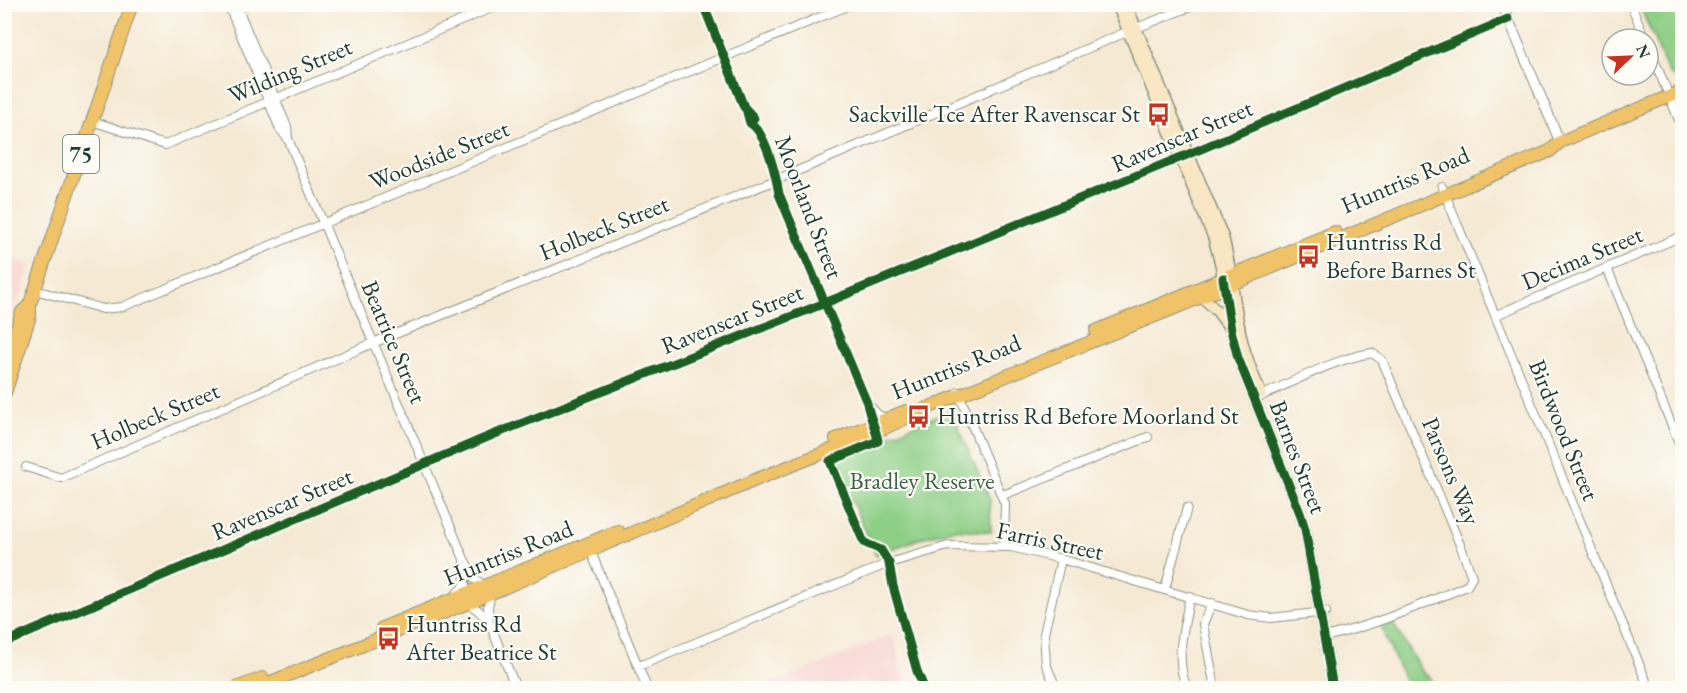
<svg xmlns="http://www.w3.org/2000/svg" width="1687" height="693" viewBox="0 0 1687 693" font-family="'EB Garamond',serif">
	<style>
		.built { fill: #f7d0cd }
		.green { fill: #8ecf86; stroke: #56865d; stroke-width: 1.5 }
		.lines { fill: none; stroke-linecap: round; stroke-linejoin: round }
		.minor-casing { stroke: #8a9384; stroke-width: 10 }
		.tertiary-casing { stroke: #8a9384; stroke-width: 11 }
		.secondary-casing { stroke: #8a9384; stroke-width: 13 }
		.primary-casing { stroke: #8a9384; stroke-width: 14 }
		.minor { stroke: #fff; stroke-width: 8 }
		.tertiary { stroke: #fff; stroke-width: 9 }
		.secondary { stroke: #f9e7c3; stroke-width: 10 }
		.primary { stroke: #f0c369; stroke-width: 12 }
		.cycleway-casing { stroke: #fdfcf7; stroke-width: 13 }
		.cycleway { stroke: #1b5e20; stroke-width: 9 }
		.labels { text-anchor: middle; stroke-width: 4.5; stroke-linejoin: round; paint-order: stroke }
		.shield { fill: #fdfcf7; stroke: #62766e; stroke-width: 1.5 }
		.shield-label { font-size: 22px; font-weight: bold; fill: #1f3d34 }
		.street-label { font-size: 24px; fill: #1f3d34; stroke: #fdfcf7 }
		.poi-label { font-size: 24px; fill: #1f3d34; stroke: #fdfcf7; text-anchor: start }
		.park-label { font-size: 24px; fill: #3b6248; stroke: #fdfcf7 }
	</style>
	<rect width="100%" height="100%" fill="#fdfcf7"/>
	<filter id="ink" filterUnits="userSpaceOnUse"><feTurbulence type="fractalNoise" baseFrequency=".0167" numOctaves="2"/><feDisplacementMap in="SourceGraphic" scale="12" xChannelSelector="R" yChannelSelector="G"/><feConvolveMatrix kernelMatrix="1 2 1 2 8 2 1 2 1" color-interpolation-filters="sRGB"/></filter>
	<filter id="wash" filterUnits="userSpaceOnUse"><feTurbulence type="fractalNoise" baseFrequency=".008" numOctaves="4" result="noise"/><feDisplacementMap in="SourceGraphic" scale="24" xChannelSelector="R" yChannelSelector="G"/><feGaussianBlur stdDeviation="1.35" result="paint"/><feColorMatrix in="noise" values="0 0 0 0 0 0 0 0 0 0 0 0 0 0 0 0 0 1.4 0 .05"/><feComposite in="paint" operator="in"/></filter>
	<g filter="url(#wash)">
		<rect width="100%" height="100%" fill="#f5e9d3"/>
		<path class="built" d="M5,256l25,9 -25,82 -1,-91z
			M894,634l7,37 7,17h-147z"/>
		<path class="green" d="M1639,4l43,1v72l-5,2 -8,-5z
			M951,410l39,90 1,32 -36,-3 -31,8 -48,18 -45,-101 52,-16z
			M1392,622l29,48 19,18h-32l-27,-60z"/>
	</g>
	<g filter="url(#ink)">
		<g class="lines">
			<defs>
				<path id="minor" d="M228,4l52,125 8,10 176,420 11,20 9,7
					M236,4l51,123 1,12
					M703,4l41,103 9,8
					M1631,4l14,35
					M1648,45l34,82
					M92,121l73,24 336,-141
					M750,123c16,9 26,53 29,71l88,209 11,12 8,3
					M1442,187l207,501
					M1607,268l75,182
					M35,290l68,19 19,-2 730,-303
					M1496,315l186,-79
					M958,392l47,112 -1,43
					M1259,397c34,-15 77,-39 113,-44l10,7 79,187 11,30 -5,9c-47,19 -93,40 -143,51
					M26,467l35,11 312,-135 403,-163 348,-147 73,-29
					M1003,495l145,-58
					M589,547l58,141
					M889,563c8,42 19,86 35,125
					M1165,589l22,-81
					M457,593l8,-8 -1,-24
					M468,603l11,8 10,11 27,66
					M1212,603l-9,21 12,64
					M489,622l-1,-15 3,-14
					M4,643l486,-207 335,-133 364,-149 319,-135
					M639,666l250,-103 59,-17 63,1 50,12 187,56 23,3 55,-6
					M1056,688l-10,-24 -2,-30 17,-75
					M1187,688c-13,-29 -3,-61 3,-92"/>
				<path id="tertiary" d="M1502,4l58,138"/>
				<path id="secondary" d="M1117,4l97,235 7,27 10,64 7,28 62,155 5,16 28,159
					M1126,4l97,233c8,30 10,59 16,89 4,24 13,46 22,68
					M1202,297l15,14 12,16"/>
				<path id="primary" d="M1096,331l239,-99
					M4,368l18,-56 8,-8
					M4,396l26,-80v-12l102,-300
					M836,439l70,-28
					M382,628l236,-97
					M236,688l27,-10
					M256,688l212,-85 292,-125 116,-46 56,-26 238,-96 380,-159 10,-9 122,-51"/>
			</defs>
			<use href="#minor" class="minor-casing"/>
			<use href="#tertiary" class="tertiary-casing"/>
			<use href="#secondary" class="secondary-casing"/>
			<use href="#primary" class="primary-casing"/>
			<use href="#minor" class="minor"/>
			<use href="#tertiary" class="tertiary"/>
			<use href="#secondary" class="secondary"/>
			<use href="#primary" class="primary"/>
			<defs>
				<path id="cycleway" d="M703,4l41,103 10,11
					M747,112l3,11c16,9 26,53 29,71l88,209c2,13 9,25 11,38l-48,20 32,77 3,5 16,7 8,13 4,23 24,85 7,17
					M1223,278l8,52 7,28 62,155 5,16 28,159
					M4,643l486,-207 335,-133 364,-149 319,-135"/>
			</defs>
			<use href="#cycleway" class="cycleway-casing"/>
			<use href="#cycleway" class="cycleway"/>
		</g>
	</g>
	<defs>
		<symbol id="bus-bare" viewBox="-9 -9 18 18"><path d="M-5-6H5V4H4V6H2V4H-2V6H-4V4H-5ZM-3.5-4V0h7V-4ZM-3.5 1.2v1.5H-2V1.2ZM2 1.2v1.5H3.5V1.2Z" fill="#c8321e" stroke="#fdfcf7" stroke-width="2.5" paint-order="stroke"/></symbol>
	</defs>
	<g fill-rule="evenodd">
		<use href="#bus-bare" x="1142" y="98" width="33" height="33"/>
		<use href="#bus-bare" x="1292" y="240" width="33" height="33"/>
		<use href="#bus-bare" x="902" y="400" width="33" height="33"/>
		<use href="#bus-bare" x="372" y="622" width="33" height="33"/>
	</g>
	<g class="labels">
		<rect class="shield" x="63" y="135" width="36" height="38" rx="4.5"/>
		<g class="shield-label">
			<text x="81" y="162">75</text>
		</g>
		<g class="street-label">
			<text transform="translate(290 71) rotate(-23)" y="8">Wilding Street</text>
			<text transform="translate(1182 136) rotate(-23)" y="8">Ravenscar Street</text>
			<text transform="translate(439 155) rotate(-22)" y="8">Woodside Street</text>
			<text transform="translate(1405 180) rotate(-23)" y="8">Huntriss Road</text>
			<text transform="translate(809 207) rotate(69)" y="8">Moorland Street</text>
			<text transform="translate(604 228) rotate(-22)" y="8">Holbeck Street</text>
			<text transform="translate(1582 258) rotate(-23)" y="8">Decima Street</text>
			<text transform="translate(732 319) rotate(-22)" y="8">Ravenscar Street</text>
			<text transform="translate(394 342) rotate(67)" y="8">Beatrice Street</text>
			<text transform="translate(956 367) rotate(-22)" y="8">Huntriss Road</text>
			<text transform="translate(155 416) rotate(-23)" y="8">Holbeck Street</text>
			<text transform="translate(1564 430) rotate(68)" y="8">Birdwood Street</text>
			<text transform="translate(1298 457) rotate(69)" y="8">Barnes Street</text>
			<text transform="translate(1451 471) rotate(67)" y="8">Parsons Way</text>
			<text transform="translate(282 504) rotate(-23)" y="8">Ravenscar Street</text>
			<text transform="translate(1050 541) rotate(12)" y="8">Farris Street</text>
			<text transform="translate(508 553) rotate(-22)" y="8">Huntriss Road</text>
		</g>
		<g class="poi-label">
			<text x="1140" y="122" text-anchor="end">Sackville Tce After Ravenscar St</text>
			<text x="1326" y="250">Huntriss Rd<tspan x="1326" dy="28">Before Barnes St</tspan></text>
			<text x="937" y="424">Huntriss Rd Before Moorland St</text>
			<text x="406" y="632">Huntriss Rd<tspan x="406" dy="28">After Beatrice St</tspan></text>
		</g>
		<g class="park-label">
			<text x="922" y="489">Bradley Reserve</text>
		</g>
	</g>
	<rect width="1687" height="693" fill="none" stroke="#fdfcf7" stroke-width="24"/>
	<g transform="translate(1630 57) rotate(67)"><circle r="28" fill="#fdfcf7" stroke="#a4b0a9" stroke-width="1.5"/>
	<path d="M0-4.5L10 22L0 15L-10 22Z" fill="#c8321e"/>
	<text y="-9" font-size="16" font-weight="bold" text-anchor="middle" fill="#1f3d34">N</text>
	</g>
</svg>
